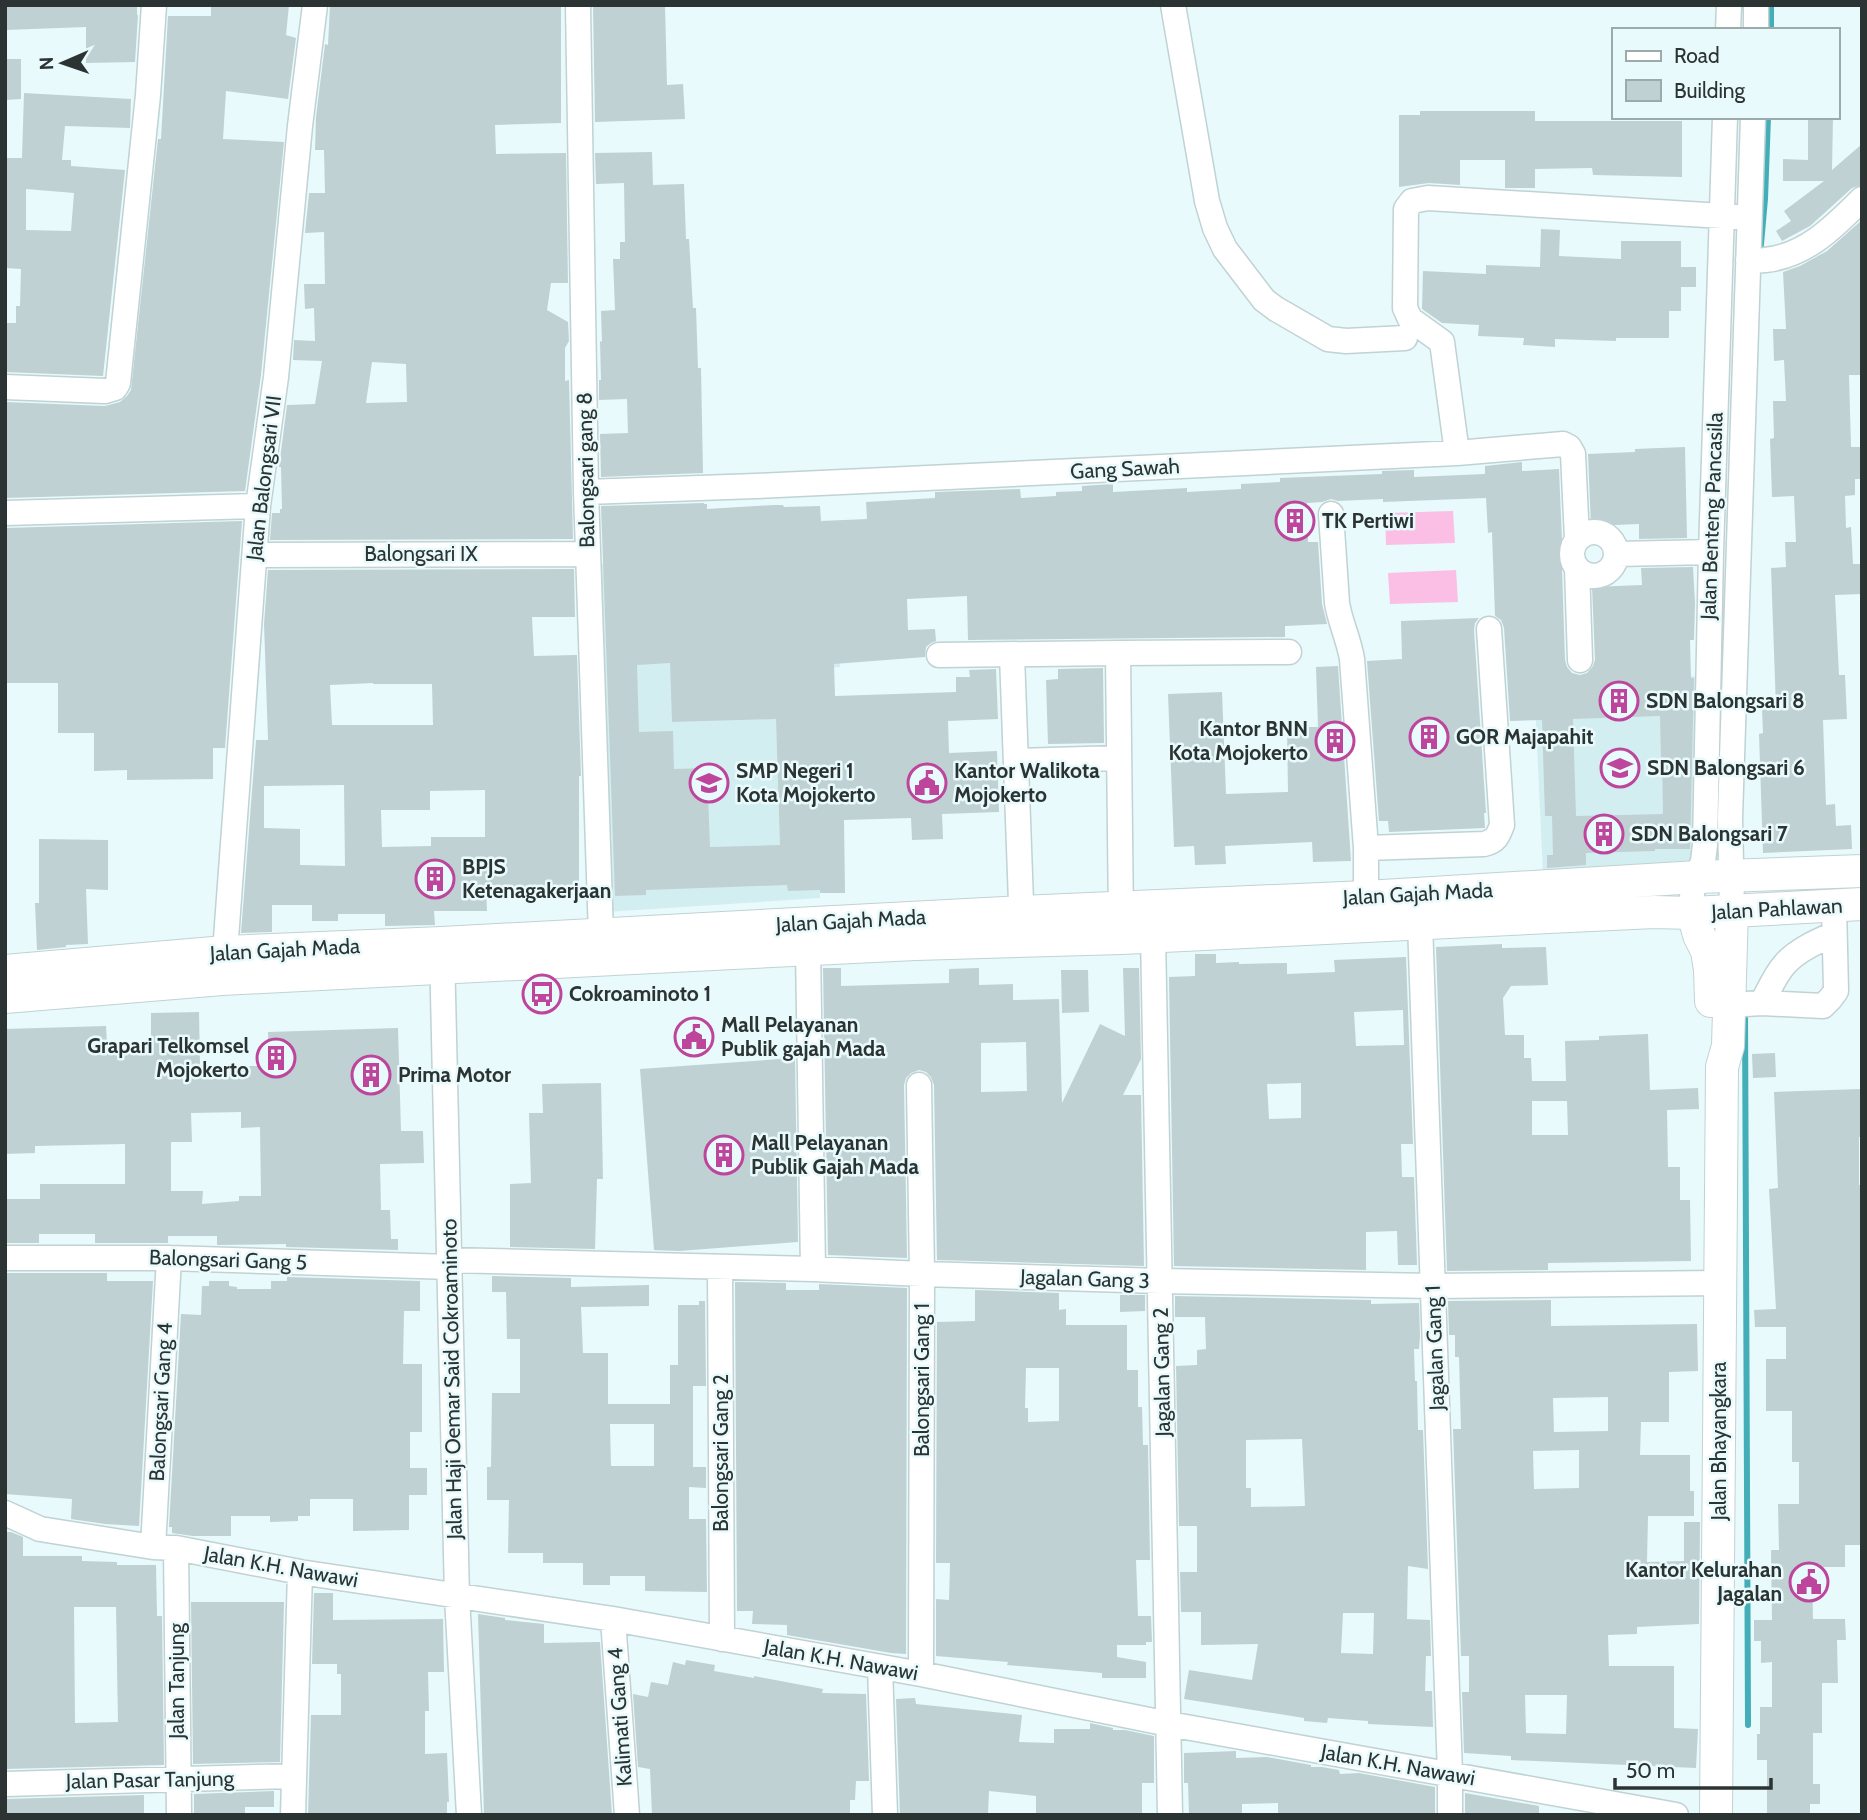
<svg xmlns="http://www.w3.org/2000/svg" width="1867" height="1820" viewBox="0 0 1867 1820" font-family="Cabin,sans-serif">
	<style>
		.built { fill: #d3eef0 }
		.green { fill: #fbbfe5 }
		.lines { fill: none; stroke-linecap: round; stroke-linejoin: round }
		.stream { stroke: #43aeb7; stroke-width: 6 }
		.building { fill: #c0d1d3; fill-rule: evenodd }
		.minor-casing { stroke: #c0d2d3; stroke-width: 27 }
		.major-casing { stroke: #c0d2d3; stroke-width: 34 }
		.minor { stroke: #fff; stroke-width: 24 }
		.major { stroke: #fff; stroke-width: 32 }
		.labels { text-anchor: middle; stroke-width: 5; stroke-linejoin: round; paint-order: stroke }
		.street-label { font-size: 21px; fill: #2c3333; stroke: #e8fafc }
		.poi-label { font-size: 21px; font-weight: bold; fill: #2c3333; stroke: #e8fafc; text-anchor: start }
	</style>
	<rect width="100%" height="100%" fill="#e8fafc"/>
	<path class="built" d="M834,555l6,112 -28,2 8,229 -214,14 -12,-348z
		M1705,676l-6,178 -12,15 -144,5 -9,-192z"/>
	<path class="green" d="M1453,511l2,32 -69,2 -1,-32z
		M1456,570l2,32 -68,2 -2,-31z"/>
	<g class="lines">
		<path class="stream" d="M1771,30v-25
			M1760,255l5,-56 3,-82
			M1745,1010l3,715"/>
	</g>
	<path class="building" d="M211,5h78l-3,30 10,3 -8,61 -62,-8 -3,48 61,3 -23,233 -16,116 -240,7v-96l100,4 15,-4 7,-6 4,-6 27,-251h3l7,-123h43z
		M330,5h231v118l-66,2 1,29 70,-1 2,130h-17l-4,27 21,12 1,19 -4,7v33l4,-1 4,159 -303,1 2,-27h8v-4h2l-1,-42h-2l8,-62 28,-1 7,-43 -29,-1 1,-20 21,1 -1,-33 -9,1 -1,-25h21l-1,-52 -19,1 4,-40h16l-1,-43h-9l1,-33 9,-73 3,1zM372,362l34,2 1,38 -41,1z
		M593,5h72l2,80 16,-1 2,35 -90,3z
		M49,6v1h88v8h1l-3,47 -49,1v-36l-80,3v-23z
		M5,59h16v40l-16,1z
		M24,93l107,6 -1,29 -65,-2 -3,34h9v6l54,4 -22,206 -98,-4v-49h11v-17h4l1,-37 -16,-1v-110h17zM26,189l48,4 -3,38 -45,-1z
		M1420,111h115v10h147v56l-89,-2 -1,-7 -57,1v19h-30v-28h-45v25l-31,-2 -30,4v-72h21z
		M1808,117h25l-1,53 30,-26v41l-10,3 -42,38 -28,15 -6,-10 15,-10 -7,-10 40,-30h-41v-22l25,1z
		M652,152l1,33 31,-1 2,55h3l4,69h3l2,60h3l2,105 -102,4 -1,-43 28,-1 -1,-34 -28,1v-20h2l-1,-39 2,1 -1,-31 14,-1 -2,-51h7v-17h5l-1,-59 -28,1 -1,-31z
		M1862,220v155h-13l2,72h11v32h-7v16l-10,1 1,32 5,-1 2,37h9v30l-27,1 4,80h6l2,44 -24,1 3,85 9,-1 1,22 15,-1 1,24 -89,4 -4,-119 4,-1 -1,-24 14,-1 -5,-140 15,-1 -1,-25h11l-2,-46 -22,1 -2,-58 4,-1 -1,-37h13l-2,-41 -10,1 -1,-32h13l-3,-57 17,-6 27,-15z
		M1541,229l19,1 -1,26 62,3v-18h60v26h15v20h-15v24h-12v27h-53v3l-61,-2v8l-32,-2 1,-7 -46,-2 1,-11 -37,-2 -20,-14 1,-38 63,3v-9l54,2z
		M1685,447l2,91 -48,1v-15l-48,2 -3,-72 47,-2v-3z
		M1522,462v9l37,-2 3,71 3,8 1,11 -4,9 3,92 2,7 5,6 8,2 7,-2 6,-7 2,-6 -3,-73 50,-2 -1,-17 52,-1 2,37 -1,36h-4l1,38h3l-4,171h-35v2l-69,2v12l-39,3v-13h6l-1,-39h-7l-3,-96 -32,1 -6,-93 -3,-8 -6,-4 -3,-84 -4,1 -2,-35 -103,4v-3l-45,2 -7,-2 -9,3 -15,1 1,39h10l4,62 5,20 -42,2v11l-317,3 -1,-44 -60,3 1,31 27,-1 1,12 -5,2 -5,4 -1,10 -91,7 1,32 121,-4v-15h14l-1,-7 27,-1 2,50 -50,2 1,32 48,-2 2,61 -57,2 1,25 -31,1 -1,-22 -67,2 1,73h-25v-3l-32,1 -1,-6 -141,5v5l-31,1 -14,-390 103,-3v1h3v5l67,-4h9l1,2 36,-1 1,15 46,-2 -1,-17 69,-4v-6l85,-3 1,9 35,-2v-4l26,-1v-5l31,-2v8l74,-4v4l54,-3v-5l39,-2v-4l102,-4v-3l32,-1v7l71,-3v-8zM670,663l2,59 104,-3 4,126 -70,2 -3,-79 -33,1 -1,-38 -34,1 -2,-67zM1660,716l1,42h1l1,56 -87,2 -3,-97z
		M242,521l-17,227h-12v31l-86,1v-10l-33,1v-38h-36v-50h-53v-155z
		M574,569l1,48h-43l2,39 43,-1 4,121h-2v116h-29v-3l-64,1 1,21h-53l1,14 -50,1v-12h-47v7h-26v-16h-40v27l-31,1 15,-193h12l-4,-116 4,-54zM373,683v1h59l1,41h-101l-2,-40zM344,785l1,81 -45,-1v-36l-36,-1v-42zM485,790v47h-54v9l-49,1 -1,-37h49v-19z
		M1479,618l-4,5 -1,7 12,183h-2l1,15 -96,4 -1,-11h-9l-12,-160 35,-2 -1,-38z
		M1338,666l13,195 -38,1 -1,-20 -87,4 1,18 -31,1 -1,-19 -20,1 -6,-153 54,-2 4,102 62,-2 -1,-65h31l-2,-60z
		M1103,668l1,75 -56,1 -2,-64 12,-1v-10z
		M39,839l69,1v50l-22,-1 2,55 -22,1v2l-29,3 -2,-47h4z
		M1502,944v4l44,-1 2,38 -37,1 -8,12 2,37h19v23h7l1,23h34l-1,-40 34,-1v-4l49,-2 2,56 48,-2 1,21 -32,1 1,57h12v33h10l1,61 -143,2v7l-101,1 -11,-324zM1532,1101h35l1,34h-36z
		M1195,954h21v9l23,-1v2l48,-1v11l48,-2 -1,-12 72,-3 7,187h-12l1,33h12l3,88h-19l-1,-34 -31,1v38l-192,-4 -5,-289 26,-1zM1403,1010l1,35 -48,1 -2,-34zM1301,1083v35l-32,1 -2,-35z
		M823,968h18v18l108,-3v-14l30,-1v17l34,-1v16l46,-1 3,104 38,-79 25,12 -2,-68h16l2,91 -18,36h18l3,171 -207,-6 -3,-175 -3,-8 -5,-5 -7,-2 -8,3 -5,5 -2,7 3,173 -79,-3zM1026,1042l1,49 -46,1v-49z
		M1061,970h27l1,42 -27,1z
		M199,1012l1,54h69l-1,-34 130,-4 3,103h22l1,32 -44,1 1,46h9l1,29h7v11l-112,-3v-3l-69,1v-9h-49v7h-73v-9h-56v9h-34v-44h35v-15h85v-40l-90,2v7l-30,1v-125l101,-3 1,19 44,-1v-31zM241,1112v16l19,-1 1,69h-22v5l-37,3 1,-13h-32v-49h21l-1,-29z
		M1775,1053l1,24 -23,1 -1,-24z
		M795,1058l3,184 -119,9 -25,-1 -14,-181z
		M601,1083l2,96h-6l-2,70 -85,-2v-63l21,-1 -2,-70h14l-1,-29z
		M1862,1089v48h-3v48h3v109h-2v42h2v209h-17v22h-33l1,52h32l1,21h-9l1,43h-16v50h-9v51h7v20h-10v10h-43v-54h-10v-26h3v-27h12v-45l-11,1v-22h-7v-21h18l-1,-70h8l-1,-46h21v-42h-7v-51h-26v-52h20v-32h-31l-1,-17 22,-1 -7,-120 9,-1 -4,-96z
		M5,1273h102v8h46l-14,245 -34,-2 -34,-5 1,-20 -67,-5z
		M492,1276l79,2v9l78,-2v21l-68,1 2,46h25v51h62v-39h8v-60h21v-4h6l1,85h-13v81h13v21l-17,-1v32h17l1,73 -62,-1v-15h-35v9h-27v-22h-40v-10h-35l1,-53h-22v-33h4l1,-74h28v-54h-13l-1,-47h-14zM610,1424h44v42h-43z
		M287,1277l133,4v30h-16l-1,53h19v68h-12v36h17v27h-18v35l-56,1v-32h-43v17h-12v5l-28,1v-6h-39v20h-38l-21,-3v-6h-3l12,-213 20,1 1,-29h7v-5h20v5l8,1v2h34v-8h16z
		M735,1282l51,1v7h33v-6l88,4 -1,366 -15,-1 -104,-18v-10l-35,-1 1,-13h-16z
		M975,1290l84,3v17l7,-1v16h61v45h11v37h4l1,38h5l2,115h-14l2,56h13l1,26h-6v3h-29v12l29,5v16h-44v-5l-95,-8 1,-3 -72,-6v-57l13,1 1,-37h-14l1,-241 38,-1zM1026,1368h33v53l-31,1v-14h-3z
		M1120,1295h25v16l-25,1z
		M1175,1296l196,4v4l48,-1 1,33 -1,13h-5l1,32h2l1,49h5l5,139 -20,-3 -1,53 23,1 1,36h-5l-1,35h7l1,36 -65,-3v-3l-40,-3 -1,5 -23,-2v-3l-120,-19 5,-29 63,10 6,-36 -57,1v-33h-20l-1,-40h17v-46h-18l-3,-160 21,-1v-15l9,-1 -1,-32h-30zM1302,1439l3,67 -54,1v-19h-5v-48zM1343,1613h31l-1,41 -32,-1z
		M1551,1300v26l146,-2 1,47 -29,1v50h-28l-1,33h50v36h4v25h-46l-1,46 37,-1v-39h16l-1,102 -62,3v7l-29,1 1,31h65v62l24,1 -2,39 -185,-8v-4l-47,-3 -2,-61h7v-36h-8l-8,-227h8l-2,-72h-4v-22h-6l-1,-34zM1608,1397v34l-54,1 -1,-34zM1579,1450v38l-45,1 -1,-38zM1525,1695h42l-1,39 -40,-1z
		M5,1532h6l12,5v19h59v5l35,1v3h39l1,51h5l2,149 -159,4zM74,1607h42l2,115 -43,1z
		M314,1593h19v27l110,-1 1,53h-16l1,39h-4v43l22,-1 2,49h-2v13h-139l3,-100h30v-41h-4v-10h-25z
		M191,1602h93l-4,160 -87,2z
		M478,1614l27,4v2l39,4v19l56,-1 12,173h-128z
		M686,1660l29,5 -1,6 40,7v-2l69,13 -1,4 44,1 3,87h-13l-1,19h-5v15h-198l-2,-46 -12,-2 -5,-73 15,3 3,-15 17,3 5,-23 12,3z
		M915,1698l1,6 106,11 -3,27 35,1v-14h36v-6l23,5v2h12l29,6v47h-12v32l-106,-1v-18l-47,-5 -1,24h-88l-4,-116z
		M1236,1751v7l31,-1 44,8v2h11l17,3 1,4 19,-1 76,14v28h-157v-12l-36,1v11h-53l-1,-32h-4v-30z
		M274,1791v16h-29v8h-51v-21z
		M1465,1793l74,13v9h-74z
		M144,1795v20h-139v-16z"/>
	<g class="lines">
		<defs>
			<path id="minor" d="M578,5l8,487 15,443
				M1173,5l34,196 8,27 10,21 39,51 12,9 52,30 18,2 59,-3
				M1728,30l1,-25
				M1756,30v-25
				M1748,260c6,0 12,1 17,0 41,-4 70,-34 97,-61
				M5,387l100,4 10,-3 3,-5 30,-288 6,-90
				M1457,453l-15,-111 -32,-23 -5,-11 1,-99 6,-8 16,-3 311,19
				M586,492l170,-6 701,-33 106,-9 6,3 4,7 4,85
				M5,513l253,-7
				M1331,514l6,89c3,19 12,37 15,56l14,189v49
				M1572 554a22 22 0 1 1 44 0a22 22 0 1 1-44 0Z
				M1616,554l95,-2
				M255,555l333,-1
				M1577,568l3,92
				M1118,653l3,270
				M939,655l179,-2 171,-1
				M1012,655l10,275
				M1016,761l103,-3
				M1366,848l118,-4c12,-3 14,-8 18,-19l-13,-196
				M1732,910l-2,-92 23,-701
				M1693,913l-1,-21 11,-31 2,-16 6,-293 14,-435
				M1420,923l30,851v41
				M1153,936l17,879
				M808,949l5,320
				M442,951l15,646 12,218
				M225,952l33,-446 18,-129 24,-251 15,-121
				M1762,1003c7,-13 13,-28 23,-39 12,-14 33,-23 49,-30
				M1730,1005l32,-2 61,3 7,-7 6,-8 -2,-86
				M919,1085l3,189 -1,400
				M5,1258h164l281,9
				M450,1260l363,9 109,5 239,7 272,5 287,-3
				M720,1267l2,372
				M5,1513l35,16 113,18 23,1 124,24 313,47 308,55 248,50 507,91
				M153,1547l16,-289
				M176,1548l3,267
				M613,1619l14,196
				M880,1667l5,148
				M5,1784l289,-8
				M293,1815l7,-243"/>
			<path id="major" d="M1693,913l6,22 8,16 3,19 1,31
				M5,971l220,-19 217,-9 579,-31 345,-15 332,-20 164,-6
				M5,997l217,-18 411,-21 282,-14 207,-6 532,-26 39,1 169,-9
				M1716,1815l6,-748 6,-21 4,-136"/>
		</defs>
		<use href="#minor" class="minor-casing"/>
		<use href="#major" class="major-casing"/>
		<use href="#minor" class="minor"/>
		<use href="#major" class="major"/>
	</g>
	<defs>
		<symbol id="building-ring" viewBox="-11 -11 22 22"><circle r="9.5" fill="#e8fafc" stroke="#bd459b" stroke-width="1.5"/><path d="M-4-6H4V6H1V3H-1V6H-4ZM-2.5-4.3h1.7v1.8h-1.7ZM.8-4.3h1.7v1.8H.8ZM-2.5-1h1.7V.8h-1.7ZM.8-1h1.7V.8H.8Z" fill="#bd459b"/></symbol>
		<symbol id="school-ring" viewBox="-11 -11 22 22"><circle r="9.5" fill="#e8fafc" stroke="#bd459b" stroke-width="1.5"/><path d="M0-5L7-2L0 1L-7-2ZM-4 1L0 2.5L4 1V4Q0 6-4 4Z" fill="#bd459b"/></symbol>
		<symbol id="civic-ring" viewBox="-11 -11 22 22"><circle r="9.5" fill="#e8fafc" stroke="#bd459b" stroke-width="1.5"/><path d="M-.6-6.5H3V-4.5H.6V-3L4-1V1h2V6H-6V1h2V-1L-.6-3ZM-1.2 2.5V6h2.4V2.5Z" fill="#bd459b"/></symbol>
		<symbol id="bus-ring" viewBox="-11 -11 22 22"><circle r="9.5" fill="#e8fafc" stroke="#bd459b" stroke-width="1.5"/><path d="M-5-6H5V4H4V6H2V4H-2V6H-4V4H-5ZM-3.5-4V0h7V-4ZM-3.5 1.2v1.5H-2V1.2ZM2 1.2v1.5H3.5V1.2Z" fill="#bd459b"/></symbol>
	</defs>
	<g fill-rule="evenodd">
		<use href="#building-ring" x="1273" y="499" width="44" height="44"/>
		<use href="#building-ring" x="1597" y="679" width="44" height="44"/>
		<use href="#building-ring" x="1407" y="715" width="44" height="44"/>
		<use href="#building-ring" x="1313" y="719" width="44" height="44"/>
		<use href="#school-ring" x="1598" y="746" width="44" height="44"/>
		<use href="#school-ring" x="687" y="761" width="44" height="44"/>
		<use href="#civic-ring" x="905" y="761" width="44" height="44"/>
		<use href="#building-ring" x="1582" y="812" width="44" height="44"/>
		<use href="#building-ring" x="413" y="857" width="44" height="44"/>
		<use href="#bus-ring" x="520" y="972" width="44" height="44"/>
		<use href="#civic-ring" x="672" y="1015" width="44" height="44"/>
		<use href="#building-ring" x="254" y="1036" width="44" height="44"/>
		<use href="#building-ring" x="349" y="1053" width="44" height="44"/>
		<use href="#building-ring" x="702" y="1133" width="44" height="44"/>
		<use href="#civic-ring" x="1787" y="1560" width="44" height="44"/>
	</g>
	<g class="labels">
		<g class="street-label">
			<text transform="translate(1125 469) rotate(-3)" y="7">Gang Sawah</text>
			<text transform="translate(586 470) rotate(-91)" y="7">Balongsari gang 8</text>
			<text transform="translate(264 478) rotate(-83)" y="7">Jalan Balongsari VII</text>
			<text transform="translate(1712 516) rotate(-88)" y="7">Jalan Benteng Pancasila</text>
			<text x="421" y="561">Balongsari IX</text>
			<text transform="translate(1418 894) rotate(-3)" y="7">Jalan Gajah Mada</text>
			<text transform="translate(1777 909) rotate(-3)" y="7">Jalan Pahlawan</text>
			<text transform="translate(851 921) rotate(-3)" y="7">Jalan Gajah Mada</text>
			<text transform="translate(285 950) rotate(-3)" y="7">Jalan Gajah Mada</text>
			<text transform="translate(228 1260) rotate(2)" y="7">Balongsari Gang 5</text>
			<text transform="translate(1085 1279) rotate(2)" y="7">Jagalan Gang 3</text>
			<text transform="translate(1435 1348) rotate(-92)" y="7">Jagalan Gang 1</text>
			<text transform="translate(1162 1372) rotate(-91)" y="7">Jagalan Gang 2</text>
			<text transform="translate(452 1379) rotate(-91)" y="7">Jalan Haji Oemar Said Cokroaminoto</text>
			<text transform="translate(922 1380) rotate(-90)" y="7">Balongsari Gang 1</text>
			<text transform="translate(161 1402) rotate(-87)" y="7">Balongsari Gang 4</text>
			<text transform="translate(1719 1441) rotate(-90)" y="7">Jalan Bhayangkara</text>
			<text transform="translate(721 1453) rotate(-90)" y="7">Balongsari Gang 2</text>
			<text transform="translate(281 1567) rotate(10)" y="7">Jalan K.H. Nawawi</text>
			<text transform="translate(841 1660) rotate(10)" y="7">Jalan K.H. Nawawi</text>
			<text transform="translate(177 1681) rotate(-90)" y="7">Jalan Tanjung</text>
			<text transform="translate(620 1717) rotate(-94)" y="7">Kalimati Gang 4</text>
			<text transform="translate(1398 1765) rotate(10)" y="7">Jalan K.H. Nawawi</text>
			<text transform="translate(150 1780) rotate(-1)" y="7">Jalan Pasar Tanjung</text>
		</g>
		<g class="poi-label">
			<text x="1322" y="528">TK Pertiwi</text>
			<text x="1646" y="708">SDN Balongsari 8</text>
			<text x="1308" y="736" text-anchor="end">Kantor BNN<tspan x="1308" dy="24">Kota Mojokerto</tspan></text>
			<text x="1456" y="744">GOR Majapahit</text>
			<text x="1647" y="775">SDN Balongsari 6</text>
			<text x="736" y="778">SMP Negeri 1<tspan x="736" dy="24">Kota Mojokerto</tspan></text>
			<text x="954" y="778">Kantor Walikota<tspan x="954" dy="24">Mojokerto</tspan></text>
			<text x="1631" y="841">SDN Balongsari 7</text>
			<text x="462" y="874">BPJS<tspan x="462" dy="24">Ketenagakerjaan</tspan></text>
			<text x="569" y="1001">Cokroaminoto 1</text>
			<text x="721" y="1032">Mall Pelayanan<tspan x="721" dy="24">Publik gajah Mada</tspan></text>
			<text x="249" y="1053" text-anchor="end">Grapari Telkomsel<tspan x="249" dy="24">Mojokerto</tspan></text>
			<text x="398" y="1082">Prima Motor</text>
			<text x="751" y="1150">Mall Pelayanan<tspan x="751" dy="24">Publik Gajah Mada</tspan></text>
			<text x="1782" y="1577" text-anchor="end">Kantor Kelurahan<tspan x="1782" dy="24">Jagalan</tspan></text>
		</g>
	</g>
	<rect width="1867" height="1820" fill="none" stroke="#2c3333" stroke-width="14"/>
	<rect x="1612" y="28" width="228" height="91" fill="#e8fafc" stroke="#9daaac" stroke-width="2"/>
	<rect x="1626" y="51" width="35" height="10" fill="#ffffff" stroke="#9daaac" stroke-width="2"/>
	<text x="1674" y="63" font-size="21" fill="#2c3333">Road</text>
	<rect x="1626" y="80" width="35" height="21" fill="#c0d1d3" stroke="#9daaac" stroke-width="2"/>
	<text x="1674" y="98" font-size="21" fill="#2c3333">Building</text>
	<g transform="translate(63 63) rotate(268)" stroke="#e8fafc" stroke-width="5" paint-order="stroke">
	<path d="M0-5L12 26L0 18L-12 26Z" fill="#2c3333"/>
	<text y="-10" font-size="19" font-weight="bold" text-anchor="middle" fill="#2c3333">N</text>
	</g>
	<path d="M1615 1778v10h156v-10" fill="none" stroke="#2c3333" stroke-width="3.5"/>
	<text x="1626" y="1778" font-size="21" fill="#2c3333" stroke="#e8fafc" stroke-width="5" paint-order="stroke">50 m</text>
</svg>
